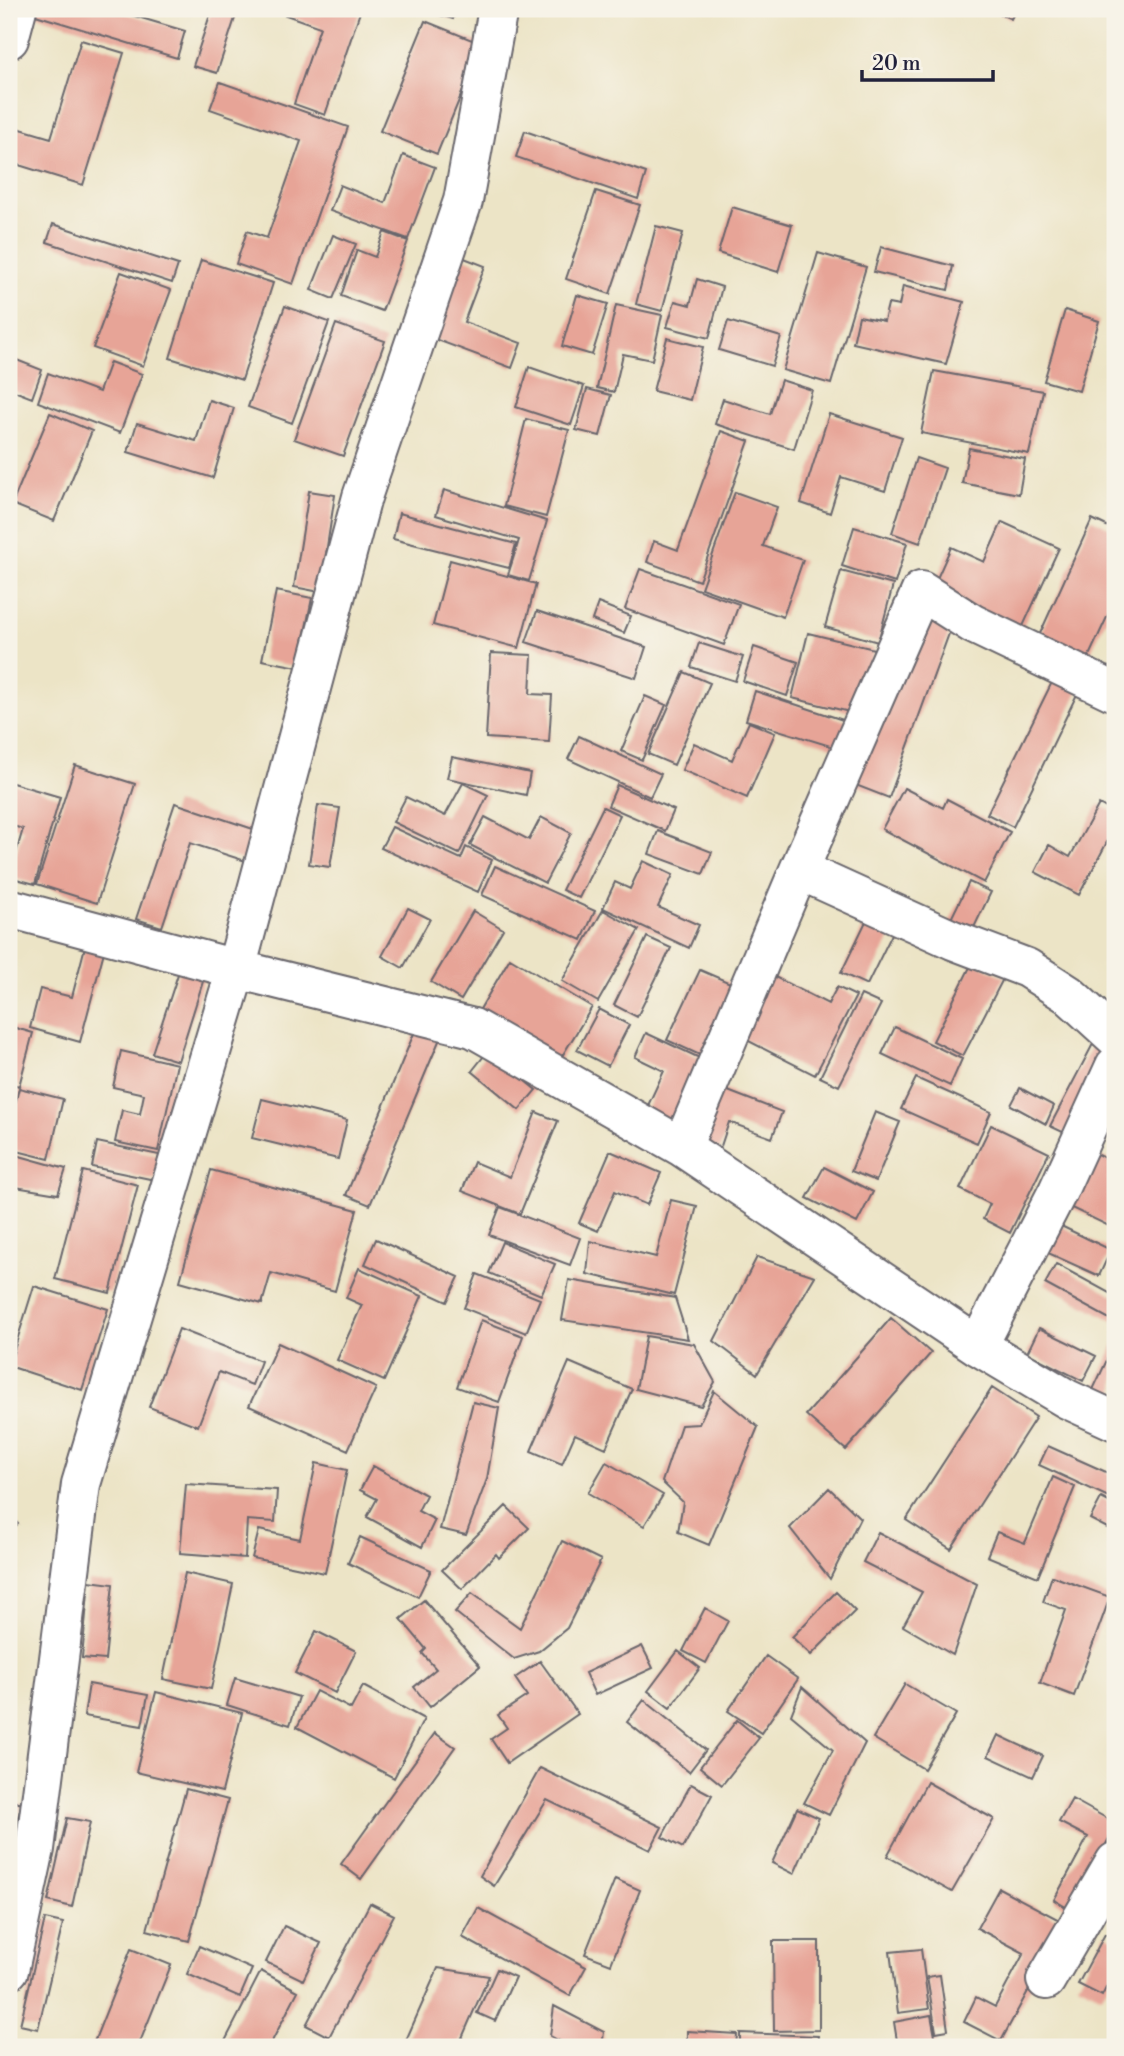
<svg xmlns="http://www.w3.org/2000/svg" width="1124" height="2056" viewBox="0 0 1124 2056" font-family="'Libre Bodoni',serif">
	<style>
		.building { fill: #e7a497 }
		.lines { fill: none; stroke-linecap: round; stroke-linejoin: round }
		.minor-casing { stroke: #69666c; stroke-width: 42 }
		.minor { stroke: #fff; stroke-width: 38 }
	</style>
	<rect width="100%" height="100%" fill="#f7f3e8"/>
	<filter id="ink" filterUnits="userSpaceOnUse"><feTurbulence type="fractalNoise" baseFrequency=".0143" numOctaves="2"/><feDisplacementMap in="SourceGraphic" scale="14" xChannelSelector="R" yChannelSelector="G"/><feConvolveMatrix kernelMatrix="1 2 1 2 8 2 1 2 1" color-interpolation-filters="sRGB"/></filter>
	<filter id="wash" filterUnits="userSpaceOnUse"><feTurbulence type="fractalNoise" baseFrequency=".00686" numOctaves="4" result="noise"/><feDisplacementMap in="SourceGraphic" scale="28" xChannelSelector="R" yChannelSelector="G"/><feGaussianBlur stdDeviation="1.57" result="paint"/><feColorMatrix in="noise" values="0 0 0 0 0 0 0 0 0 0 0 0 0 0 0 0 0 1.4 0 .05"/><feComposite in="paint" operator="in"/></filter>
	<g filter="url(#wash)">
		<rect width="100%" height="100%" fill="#ece4c6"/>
		<g id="blocks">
			<path class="building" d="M30,9h81l74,22 -8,27 -148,-45z
				M212,9h26l-21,64 -24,-7z
				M282,9h79l-36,106 -31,-11 26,-77 -40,-14z
				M420,9h35l-2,10z
				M989,9h27l-5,10z
				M425,21l57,23 -45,110 -57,-23z
				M81,40l43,13 -41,132 -74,-23v-17l5,-18 37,11z
				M220,82l128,45 -55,157 -57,-20 11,-33 20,7 34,-97 -91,-32z
				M525,131l121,42 -8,26 -122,-42z
				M403,155l32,12 -27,72 -78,-28 10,-26 45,18z
				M596,191l44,14 -30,89 -44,-15z
				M732,207l60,18 -14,47 -60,-19z
				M53,224l125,41 -6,18 -125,-41z
				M656,226l27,7 -21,78 -26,-7z
				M384,232l24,9 -26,70 -41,-15 16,-46 18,7z
				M333,235l23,9 -23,55 -22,-9z
				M881,247l72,19 -5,24 -74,-18z
				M818,253l48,14 -35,117 -48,-14z
				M459,256l26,10 -21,56 57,21 -9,25 -83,-31z
				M201,260l72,23 -31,97 -72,-22z
				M121,272l50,18 -28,76 -50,-18z
				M697,279l25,8 -13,51 -42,-11 8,-26 15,4z
				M903,286l61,16 -18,62 -93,-21 6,-27 25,5 4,-17 11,2z
				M577,295l31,9 -16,51 -30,-9z
				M616,305l46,10 -10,45 -29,-6 -9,38 -17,-4z
				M285,306l44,16 -37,101 -44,-16z
				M1065,310l34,11 -20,70 -35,-10z
				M728,321l53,16 -9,29 -53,-16z
				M336,324l49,17 -42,115 -49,-17z
				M667,338l36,9 -13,53 -37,-9z
				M9,357l33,13 -10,28 -23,-9z
				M110,362l32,12 -22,59 -82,-31 10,-29 51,19z
				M529,367l55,19 -13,39 -55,-18z
				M934,371l109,20 -14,63 -108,-21z
				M781,380l31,10 -18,59 -79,-25 8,-25 47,15z
				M587,389l24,6 -11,41 -24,-6z
				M209,400l25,8 -21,70 -85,-26 9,-29 59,18z
				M50,413l42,18 -38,90 -42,-17z
				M829,414l73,23 -17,54 -44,-14 -11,36 -29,-10z
				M526,419l43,11 -23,87 -42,-11z
				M721,431l28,10 -50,140 -52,-19 7,-21 24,9z
				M969,448l56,11 -6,35 -57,-11z
				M916,458l29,10 -25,75 -28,-10z
				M444,490l103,31 -18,60 -21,-6 11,-35 -83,-25z
				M309,491l26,4 -15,97 -26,-5z
				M735,492l42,15 -14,39 40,14 -20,57 -82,-29z
				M399,513l117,31 -7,24 -116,-29z
				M1092,519l23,11v70l-33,71 -49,-22z
				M1002,522l57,26 -40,87 -89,-41 21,-47 33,15z
				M854,527l53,16 -12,40 -53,-17z
				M450,560l86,24 -17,64 -86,-23z
				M640,569l99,35 -15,41 -99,-36z
				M841,571l52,14 -15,57 -53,-15z
				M276,591l36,7 -14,69 -36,-7z
				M598,603l33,13 -7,17 -32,-13z
				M537,611l109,36 -10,31 -110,-36z
				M915,614l36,14 -62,170 -36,-14z
				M808,633l66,16 -16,65 -66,-16z
				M699,643l44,14 -8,24 -44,-14z
				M754,647l44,15 -11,34 -44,-15z
				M491,653l41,2 -2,39 22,1 -3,47 -63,-4z
				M684,672l26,11 -36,82 -26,-11z
				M1055,676l25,12 -67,139 -26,-13z
				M755,691l94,31 -9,27 -94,-29z
				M645,696l21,9 -24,55 -21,-9z
				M749,722l26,11 -28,65 -65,-28 12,-27 38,17z
				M579,736l82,38 -11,23 -82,-38z
				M452,757l78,16 -4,22 -79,-17z
				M75,765l60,19 -38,119 -60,-19z
				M9,782l51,15 -25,87 -26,-7 14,-48 -14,-4z
				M463,783l25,12 -29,59 -66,-32 13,-25 39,19z
				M617,785l57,25 -9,21 -57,-25z
				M904,788l39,20 4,-9 63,33 -26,51 -102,-54z
				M175,803l96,32 -10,31 -71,-23 -28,84 -26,-8z
				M1099,804l16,9v14l-36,68 -44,-23 14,-27 21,12z
				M318,805l22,3 -10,59 -21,-3z
				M603,807l17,8 -41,83 -17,-8z
				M485,817l44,23 12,-23 30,16 -26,50 -75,-38z
				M392,827l69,32 5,-12 26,13 -14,32 -97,-44z
				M658,831l54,21 -9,22 -54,-20z
				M643,861l30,14 -15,32 41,18 -10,23 -86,-40 12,-26 15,7z
				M495,866l100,45 -13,29 -100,-45z
				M969,882l22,10 -23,48 -22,-11z
				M408,908l22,11 -27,49 -21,-12z
				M603,910l36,20 -41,72 -36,-21z
				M473,911l30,18 -42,71 -30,-18z
				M869,915l26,13 -28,57 -26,-12z
				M647,937l24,11 -34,69 -23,-12z
				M87,939l19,5 -26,98 -50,-14 10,-39 32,8z
				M510,958l82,49 -33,54 -80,-50z
				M973,961l31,16 -41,79 -30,-15z
				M181,965l25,7 -28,89 -26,-8z
				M700,970l35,15 -33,71 -35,-16z
				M765,972l63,32 9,-17 19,9 -41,79 -82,-42z
				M861,995l20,9 -42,82 -19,-9z
				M599,1009l30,16 -21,41 -31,-16z
				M420,1019l24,10 -74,176 -24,-10z
				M9,1026l24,7 -14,53 -10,-3z
				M895,1027l67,32 -12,27 -68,-32z
				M646,1033l58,27 -31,68 -29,-14 20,-43 -29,-14z
				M1094,1042l21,10 -44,84 -21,-10z
				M121,1051l56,13 -19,87 -43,-9 7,-32 18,4 4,-20 -31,-7z
				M488,1051l48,39 -17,20 -47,-39z
				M916,1078l75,34 -14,31 -76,-34z
				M715,1086l67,26 -10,26 -43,-16 -9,27 -26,-10z
				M19,1088l44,11 -14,60 -40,-10v-20z
				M1020,1088l34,18 -8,18 -35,-19z
				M262,1099l85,21 -9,39 -86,-21z
				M536,1112l22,9 -38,93 -58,-23 12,-29 36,15z
				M875,1112l25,10 -24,59 -25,-10z
				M991,1125l58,28 -39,80 -27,-14 7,-15 -30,-15z
				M97,1142l62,13 -4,25 -63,-13z
				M1085,1148l30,15v66l-56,-27z
				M610,1151l51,22 -14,32 -32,-14 -17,40 -19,-8z
				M9,1153l57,16 -8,25 -49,-8z
				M824,1167l49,25 -16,31 -50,-25z
				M211,1170l146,40 -22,81 -64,-18 -9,31 -82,-23z
				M83,1171l55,14 -28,108 -55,-14z
				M671,1200l26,6 -23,89 -87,-21 3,-33 66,16z
				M500,1207l80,31 -10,27 -81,-30z
				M1059,1225l52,25 -12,26 -53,-24z
				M376,1239l83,38 -12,25 -82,-38z
				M502,1242l53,22 -14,31 -52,-22z
				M757,1257l58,19 -58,98 -43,-33z
				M1056,1264l59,32v26l-70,-38z
				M359,1268l63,28 -38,85 -47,-21 25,-55 -16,-7z
				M477,1274l63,25 -14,34 -62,-25z
				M569,1280l106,18 13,41 -126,-19z
				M34,1286l74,23 -26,81 -73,-24z
				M891,1318l40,35 -85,97 -40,-35z
				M481,1320l42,16 -24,66 -42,-15z
				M1039,1328l57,28 -13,25 -56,-28z
				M179,1329l82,32 -9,24 -33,-13 -21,54 -49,-19z
				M646,1336l48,8 21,38 -14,24 -65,-17z
				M278,1343l98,45 -28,62 -99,-44z
				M1115,1343v65l-25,-12z
				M569,1362l63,27 -26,59 -31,-14 -13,30 -31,-13z
				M992,1388l44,29 -85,132 -45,-29z
				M714,1391l44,36 -49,118 -31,-13 5,-30 -21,-20 19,-57 18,-1z
				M473,1402l26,6 -12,71 -21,56 -26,-6z
				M1048,1446l67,30v24l-76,-35z
				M606,1462l57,33 -19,31 -56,-33z
				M316,1463l31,7 -22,103 -73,-15 7,-28 41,9z
				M373,1466l53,29 -8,16 17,9 -13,27 -55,-30 10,-18 -17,-9z
				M1053,1477l22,10 -37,90 -51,-21 10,-24 28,11z
				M186,1484l91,6 -2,32 -28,-2 -2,38 -65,-5z
				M829,1488l31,30 -30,61 -40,-51z
				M1101,1498l14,7v27l-25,-13z
				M506,1506l23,22 -30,30 -3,-4 -34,35 -20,-19z
				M9,1514l9,10 -9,8z
				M878,1532l99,52 -24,71 -50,-29 19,-34 -59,-30z
				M360,1537l71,33 -13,27 -70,-34z
				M562,1541l39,19 -34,68 -28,23 -25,8 -59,-47 17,-19 48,35z
				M185,1573l48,11 -22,105 -48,-10z
				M1052,1576l58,21 -36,99 -34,-13 26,-73 -23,-8z
				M89,1581l24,3 -8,76 -23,-2z
				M836,1592l19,19 -44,44 -19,-18z
				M424,1600l56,66 -50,41 -16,-20 22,-18 -14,-16 4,-4 -25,-30z
				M705,1608l23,13 -22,42 -23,-12z
				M316,1631l40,20 -21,42 -40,-20z
				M642,1646l11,22 -58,27 -10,-22z
				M678,1651l22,17 -30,40 -22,-17z
				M766,1656l32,23 -37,54 -33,-22z
				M540,1661l38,53 -71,49 -16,-24 16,-11 -9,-13 29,-19 -12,-18z
				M235,1678l64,19 -9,28 -63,-20z
				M89,1684l59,11 -6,31 -58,-10z
				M905,1684l51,30 -32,55 -51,-31z
				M363,1686l61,33 -30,59 -97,-51 19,-36 35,18z
				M802,1687l63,56 -36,72 -25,-12 29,-53 -42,-35z
				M156,1692l86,21 -20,79 -86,-20z
				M644,1700l62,50 -17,22 -62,-50z
				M737,1720l22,18 -37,47 -22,-18z
				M435,1733l20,14 -94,132 -20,-15z
				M998,1735l45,21 -10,21 -45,-21z
				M540,1768l122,59 -12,23 -103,-50 -53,86 -14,-10z
				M927,1782l67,37 -42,73 -65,-36z
				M691,1784l21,11 -29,53 -21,-11z
				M186,1789l42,11 -39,141 -42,-11z
				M1072,1799l43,24v4l-44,83 -17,-10 34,-63 -29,-15z
				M9,1800l13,4 -13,40z
				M797,1808l22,10 -25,56 -22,-11z
				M67,1818l23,4 -18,85 -24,-6z
				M615,1879l25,11 -29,74 -26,-10z
				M999,1888l66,35 -64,118 -37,-19 12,-25 19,10 29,-54 -47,-25z
				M370,1903l24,12 -65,122 -23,-12z
				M478,1908l108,59 -16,29 -108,-59z
				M45,1919l18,4 -25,106 -18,-4z
				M284,1926l37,17 -18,37 -37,-18z
				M1105,1934l10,5v31l-13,26 -24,-12z
				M773,1941h46v89l-45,1z
				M199,1946l53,23 -12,28 -53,-23z
				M131,1949l40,16 -33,82h-46z
				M921,1949l8,60 -31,4 -8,-61z
				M438,1968l51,8 -31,71h-55z
				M497,1969l18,8 -20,44 -18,-8z
				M261,1971l37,20 -29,56h-47z
				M940,1975l8,55 -12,2 -9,-55z
				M554,2006l50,26 -2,15h-32l-20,-11z
				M931,2015l6,32h-39l-4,-25z
				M687,2031l50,3 -1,13h-49z
				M740,2033l78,3 -1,11h-77z"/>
		</g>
	</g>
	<g filter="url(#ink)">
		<use href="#blocks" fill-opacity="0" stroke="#69666c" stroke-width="2"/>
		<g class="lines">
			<defs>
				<path id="minor" d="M9,39l8,-30
					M799,870l154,70 74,28 42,27 46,42
					M9,908l227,61 237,59 209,119 296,199 89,53 48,22
					M682,1147l117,-277 122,-279 52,33 142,68
					M978,1346l80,-155 57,-125
					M9,1970l26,-121 46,-365 155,-515 126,-472 101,-296 35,-192
					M1046,1980l69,-118"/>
			</defs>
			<use href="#minor" class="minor-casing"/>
			<use href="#minor" class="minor"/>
		</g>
	</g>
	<rect width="1124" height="2056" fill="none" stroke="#f7f3e8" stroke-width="35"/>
	<path d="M862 70v10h131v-10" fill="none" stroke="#22223b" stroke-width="3.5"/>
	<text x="872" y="70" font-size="21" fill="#22223b" stroke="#f7f3e8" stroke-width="5" paint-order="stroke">20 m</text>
</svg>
